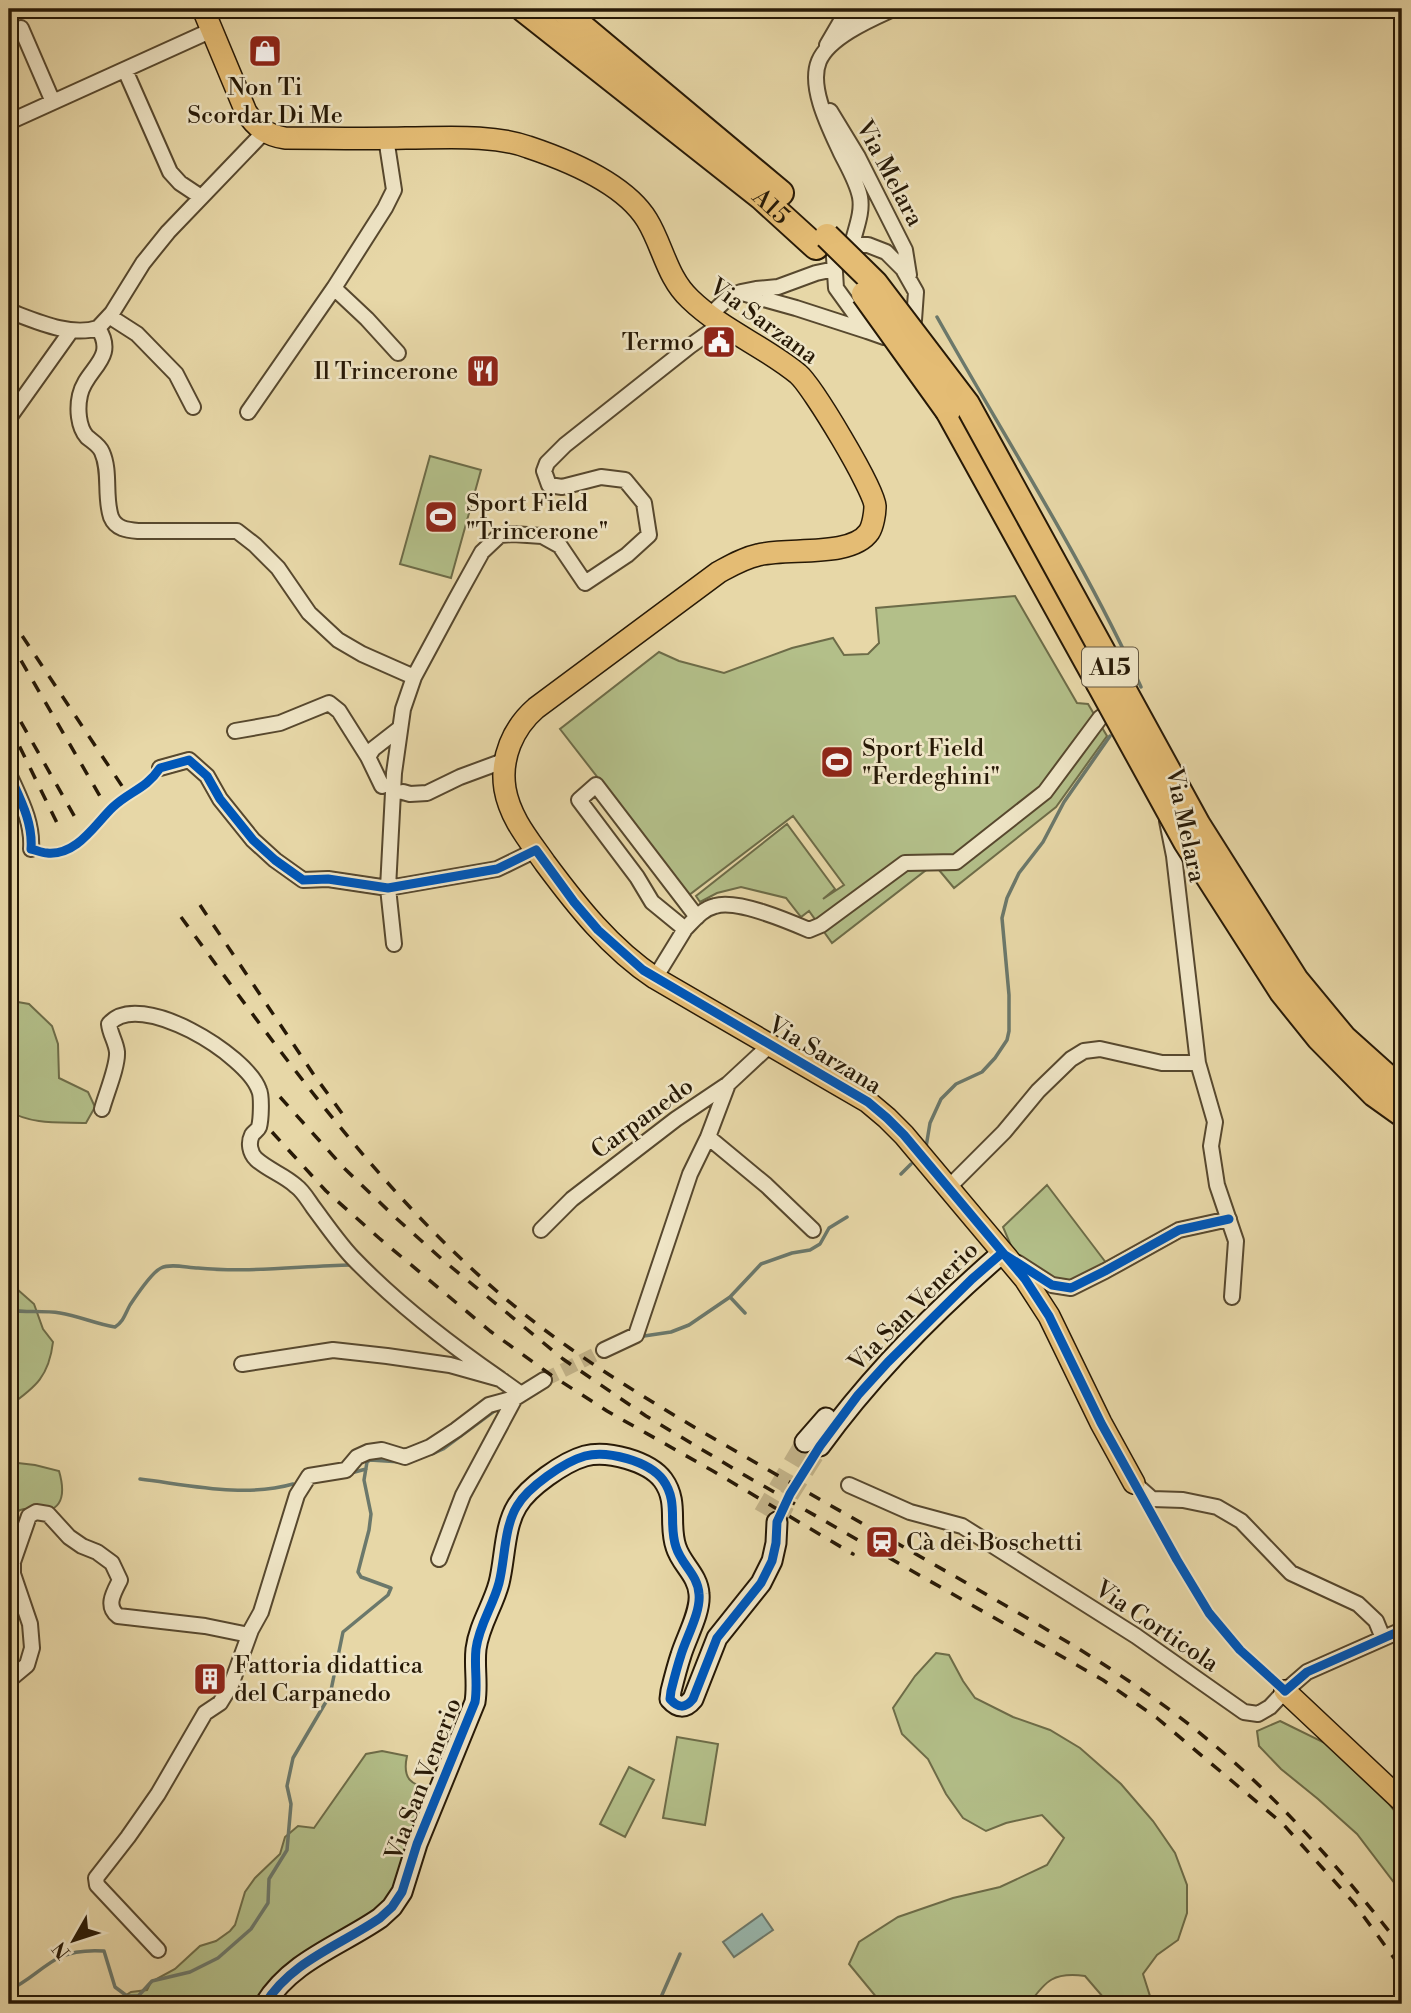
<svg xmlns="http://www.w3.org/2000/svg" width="1411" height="2013" viewBox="0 0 1411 2013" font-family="'Libre Bodoni',serif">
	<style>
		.green { fill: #b3bf89; stroke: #6d6c48; stroke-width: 2 }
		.water { fill: #98b8af; stroke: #6b786b; stroke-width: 2 }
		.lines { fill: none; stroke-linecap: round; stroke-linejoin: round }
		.stream { stroke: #6b786b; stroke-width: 3.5 }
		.street-tunnel { stroke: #c1b187; stroke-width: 14; stroke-dasharray: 14 7; stroke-linecap: butt }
		.secondary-tunnel { stroke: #c1b187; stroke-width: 19; stroke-dasharray: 19 10; stroke-linecap: butt }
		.street-casing { stroke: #57482e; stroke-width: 18 }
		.secondary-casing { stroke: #271906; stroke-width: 23 }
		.primary-casing { stroke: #271906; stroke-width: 24 }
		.highway-casing { stroke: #271906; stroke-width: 28 }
		.street { stroke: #efe5c6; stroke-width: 14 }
		.secondary { stroke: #efe5c6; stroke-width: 19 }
		.primary { stroke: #e4bc74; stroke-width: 21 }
		.highway { stroke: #e4bc74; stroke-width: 24 }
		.rail { stroke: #271906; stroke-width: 3.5; stroke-dasharray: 12 12; stroke-linecap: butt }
		.highway-bridge-casing { stroke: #271906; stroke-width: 28; stroke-linecap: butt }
		.highway-bridge { stroke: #e4bc74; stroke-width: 24 }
		.cycleway-casing { stroke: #efe5c6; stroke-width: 13 }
		.cycleway { stroke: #0057b8; stroke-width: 9 }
		.labels { text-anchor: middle; stroke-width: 5; stroke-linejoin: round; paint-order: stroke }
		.shield { fill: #efe5c6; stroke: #635640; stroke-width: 2 }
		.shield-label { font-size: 23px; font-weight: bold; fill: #271906 }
		.poi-label { font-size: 24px; fill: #271906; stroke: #efe5c6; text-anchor: start }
		.street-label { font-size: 24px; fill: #271906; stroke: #efe5c6 }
	</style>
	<rect width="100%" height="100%" fill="#e7d7a7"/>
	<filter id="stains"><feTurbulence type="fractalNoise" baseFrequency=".00286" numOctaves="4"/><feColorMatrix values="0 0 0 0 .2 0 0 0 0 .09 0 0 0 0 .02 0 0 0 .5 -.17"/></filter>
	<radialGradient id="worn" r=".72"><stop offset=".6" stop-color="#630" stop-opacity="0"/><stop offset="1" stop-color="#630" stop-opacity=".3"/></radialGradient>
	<path class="green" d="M430,456l51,14 -30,108 -51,-14z
		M1015,596l62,107 11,1 19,32 -51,71 -102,81 -20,-24 -102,79 -23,-32 -8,6 -15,-19 -45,-11 -24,6 -17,9 -4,-6 91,-72 48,65 -12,10 21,-14 -51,-69 -104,79 -129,-166 99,-77 20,9 45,12 68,-25 41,-10 11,17 24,-1 11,-11 -3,-35z
		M12,1001l17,3 23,22 6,18 1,34 29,14 7,15 -9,16c-26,-1 -54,2 -77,-12v-109z
		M1047,1185l60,79 -32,15 -20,5 -40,-29 -12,-28z
		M9,1282l25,22 9,25 10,13c-4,34 -17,45 -44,64z
		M9,1462l26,3 24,6c5,17 7,40 -18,40 -6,0 -12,-2 -17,-2 -7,1 -11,5 -15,9z
		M936,1653l13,2 14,26 12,17 38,19 37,13 30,18 41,36 32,37 22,32 12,32v28l-9,27 -21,15 -14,19 7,22 12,8h-53l-24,-28c-31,-4 -39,4 -56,28h-147l-33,-40 10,-22 39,-25 55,-19 47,-11 47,-22 17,-27 -22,-23 -36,8 -20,8 -23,-13 -17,-24 -18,-35 -26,-25 -9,-26 22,-32z
		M1280,1721l45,22 64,61 13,16v73l-45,-59 -39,-35 -37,-30 -22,-23 -2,-15z
		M677,1737l41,7 -13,81 -42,-7z
		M382,1751l25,5c-5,23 4,29 24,33l-35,101 -9,12 -130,102h-135l1,-7 8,-5 16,-2 4,-8 24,-13 25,-23 16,-5 14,-10 5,-6 10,-33 10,-14 25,-24 5,-17 13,-11 16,2 52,-74z
		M629,1767l25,13 -29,57 -25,-13z"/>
	<path class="water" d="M762,1914l11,16 -39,27 -11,-15z"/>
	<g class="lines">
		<path class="stream" d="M937,317c69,123 146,242 204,370
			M926,1147l4,-24 11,-24 15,-15 26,-12 13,-14 12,-18 2,-9v-36l-7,-77 5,-20 12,-25 24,-31 21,-40 46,-66
			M901,1174l10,-10
			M730,1297l15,16
			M9,1310c17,3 34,0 51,3 19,3 36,11 55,14 9,-6 10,-13 15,-22 6,-9 22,-33 31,-37 10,-5 27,0 37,0 51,5 102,-2 153,-3
			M644,1336l27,-4 18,-7 41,-28 31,-33 31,-11 18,-3 10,-6 9,-16 18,-11
			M432,1454l11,-5 54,-40
			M351,1473l15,-4
			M140,1479c49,6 105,19 153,5
			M9,1990c19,-8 33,-24 51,-33 14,-6 29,-7 44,-6l11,36 12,9h11
			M131,2004l21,-23 38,-9 28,-14 33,-29 17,-26 1,-24 18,-29 4,-46 -4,-18 6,-28 37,-63 13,-63 45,-37 3,-7 -30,-11 -3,-5 11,-42 2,-16 -7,-34 3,-18 3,-2 31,2
			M658,2004l22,-50"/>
		<path class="street-tunnel" d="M544,1380l60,-30"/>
		<path class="secondary-tunnel" d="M763,1514l42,-72
			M777,1522l13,-28 30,-48"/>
		<defs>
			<path id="street" d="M21,28l32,74
				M846,30l14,-21
				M827,45l14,-24 2,-12
				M125,70l45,102 10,11 21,14
				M830,111l28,46 47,93 4,25
				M9,122l203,-92
				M852,245c3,-15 11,-32 8,-48 -3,-15 -12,-30 -19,-44 -11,-24 -33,-66 -22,-92 10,-24 52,-42 74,-52
				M852,245h16l18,7 17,17 13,23 -2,28 -30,17 -17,-6 -31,-43 -2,-31z
				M334,288l33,31 31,34
				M742,293l54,15 71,23
				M9,311c27,10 61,26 89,17 20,31 -12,40 -18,67 -3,13 -2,32 7,42 6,5 12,8 15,15 9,20 2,44 9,65 5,12 16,13 27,14h99l18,14 23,23 31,45 29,27 24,14 52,23
				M109,316l28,18 39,40 17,33
				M709,316l20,-19 12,-5 15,-3 22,-2 38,-14 19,-4
				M98,328l14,-15 31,-50 25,-31 96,-100
				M248,412l86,-124 51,-80 9,-18 -8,-52
				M9,418l62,-87
				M235,731l45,-8 49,-20 10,8 29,46 5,-8 27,-21
				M368,757l14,29
				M160,768l29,-8 18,16 13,23 33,41 22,20 28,20 25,-1 60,9 109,-19 39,-19
				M9,774c11,25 24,48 22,75
				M403,792l7,2 17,-1 33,-16 46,-17
				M1167,821l7,35 24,207 17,59 -4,24 6,39 19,56 -4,56
				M685,929c9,-9 17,-20 30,-23 22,-7 73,15 94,24l12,-5 84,-62 51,-1 89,-70 55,-74 18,-13
				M394,944l-6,-56 6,-115 9,-64 11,-32 42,-78 26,-47 18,-17 13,-1 29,2 18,10 25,37 42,-28 22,-20 -5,-32 -19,-23 -24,-3 -39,10 -13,-2 -5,-14 3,-8 18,-18 125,-99 31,-22
				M655,978l30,-49 -33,-27 -15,-25 -58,-77 17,-15 101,132
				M102,1109c4,-15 16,-43 15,-57 -1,-10 -7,-18 -8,-28 30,-36 138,31 150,66 3,6 2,30 0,37 -1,3 -5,5 -7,8 -4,8 -2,18 4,24 12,11 28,16 40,27 7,5 12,14 17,21 12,16 25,35 39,50 44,46 96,86 148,122
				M708,1137l58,48 47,45
				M948,1188l56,-56 34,-41 33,-32 13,-8 16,-2 62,14h36
				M541,1230l31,-31 104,-80 52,-35 42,-39
				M1018,1263l34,22 19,3 34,-17 74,-41 50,-11
				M604,1350l32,-15 54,-161 18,-37 20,-53
				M242,1364l91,-14 54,6 63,9 50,14 21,15
				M1134,1483l18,16 31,1 34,7 24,14 50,52 67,31 18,17 7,17
				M849,1485l61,27 52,14 174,110 108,76 14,2 12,-7 15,-16 22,-19 95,-42
				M439,1559l24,-64 52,-97 29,-18
				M9,1680l18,-15 5,-17 -2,-24 -17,-50v-12l16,-46 7,-4 12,2 21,23 13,9 15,6 15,11 8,17c-6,12 -15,26 -2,36l87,10 44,9
				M158,1950l-61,-65 -1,-7 32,-41 30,-43 47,-81 15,-10 11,-18 20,-55 10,-18 36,-117 12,-19 37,-6 11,-13 11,-5 14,-2 23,7 25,-10 26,-17 33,-25 26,-7"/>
			<path id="secondary" d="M805,1442l21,-24
				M820,1446c52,-72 115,-135 182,-193
				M265,2004c26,-43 76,-59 115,-86l12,-11 10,-15 15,-48 58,-142c3,-18 -1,-35 1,-53 3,-24 17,-43 23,-66 6,-23 5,-56 18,-77 11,-19 47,-44 68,-50 22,-6 64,5 78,24 16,22 5,44 13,67 5,17 22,28 23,47 2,18 -13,44 -18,61 -4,12 -7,24 -10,36l-1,8c8,9 15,10 23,0l24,-61 44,-55 11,-22 4,-18 1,-21"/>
			<path id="primary" d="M203,9l43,103c10,15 20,23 39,26 40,0 81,1 121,0 38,0 86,-4 122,9 39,13 97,37 119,73 16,26 20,58 43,79 32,31 74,47 108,75 15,13 76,115 77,132 0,7 -2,20 -6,26 -18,26 -82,15 -111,23 -14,3 -26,10 -39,17l-183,136c-23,20 -36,50 -31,81 5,29 24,51 40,74 32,43 65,85 110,115l213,124 19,16 17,17 121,144 24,37 52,107 33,60
				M1285,1691l117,110"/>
			<g id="highway">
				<path id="s1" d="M523,9l238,188 55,50"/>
				<path d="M561,9l220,184"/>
				<path d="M948,411l150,271"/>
			</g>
		</defs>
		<use href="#street" class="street-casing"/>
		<use href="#secondary" class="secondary-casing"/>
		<use href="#primary" class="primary-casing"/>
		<use href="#highway" class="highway-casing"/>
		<use href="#street" class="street"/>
		<use href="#secondary" class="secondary"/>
		<use href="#primary" class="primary"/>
		<use href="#highway" class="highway"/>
		<path class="rail" d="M9,616l115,173
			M9,640l95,163
			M9,701l67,118
			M9,725l51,104
			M200,905l114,170 30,41
			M181,917c115,156 229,320 390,432 56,39 114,73 173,107 75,43 151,86 226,129 78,45 156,89 226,145 79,63 145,139 206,218
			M280,1097l65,72 51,49 48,43 119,98 83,57 100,60 357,204 54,38 126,106 71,79 48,66
			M272,1132l54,59 53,47 111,93 61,44 56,36 106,60 140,83 -2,-1"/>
		<defs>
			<path id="highway-bridge" d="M827,236l48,47 92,121 231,421 98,155 48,58 58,52
				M864,294l84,117
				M1098,682l88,160 96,150 37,46 55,56 28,20"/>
		</defs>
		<use href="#highway-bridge" class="highway-bridge-casing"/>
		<use href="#highway-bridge" class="highway-bridge"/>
		<defs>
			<path id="cycleway" d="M9,774c11,25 24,48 22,75 5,1 11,4 16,4 30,3 48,-29 66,-46 17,-16 33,-18 47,-39l29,-8 18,16 13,23 33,41 22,20 28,20 25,-1 60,9 109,-19 39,-19 38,52 24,28 45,40 225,132 19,16 17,17 121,144 24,37 52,107 76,137 32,53 31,37 43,39 2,2 22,-19 95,-42
				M265,2004c26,-43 76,-59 115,-86l12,-11 10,-15 15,-48 58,-142c3,-18 -1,-35 1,-53 3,-24 17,-43 23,-66 6,-23 5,-56 18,-77 11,-19 47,-44 68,-50 22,-6 64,5 78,24 16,22 5,44 13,67 5,17 22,28 23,47 2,18 -13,44 -18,61 -4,12 -7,24 -10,36l-1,8c8,9 15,10 23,0l24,-61 44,-55 11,-22 4,-18 1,-21 13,-28 30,-48 38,-51 30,-33 84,-83 30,-26 50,32 19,3 34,-17 74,-41 50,-11"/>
		</defs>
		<use href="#cycleway" class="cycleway-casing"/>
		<use href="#cycleway" class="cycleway"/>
	</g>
	<defs>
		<symbol id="shop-square" viewBox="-11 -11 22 22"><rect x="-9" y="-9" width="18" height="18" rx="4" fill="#8f2418" stroke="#efe5c6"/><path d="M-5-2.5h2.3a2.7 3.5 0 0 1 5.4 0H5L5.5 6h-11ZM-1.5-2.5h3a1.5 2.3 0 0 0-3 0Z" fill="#fff"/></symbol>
		<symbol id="civic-square" viewBox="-11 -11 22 22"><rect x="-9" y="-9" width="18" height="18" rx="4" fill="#8f2418" stroke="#efe5c6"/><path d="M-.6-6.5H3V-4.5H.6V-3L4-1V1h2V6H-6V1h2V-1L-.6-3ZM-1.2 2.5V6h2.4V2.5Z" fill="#fff"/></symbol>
		<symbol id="restaurant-square" viewBox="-11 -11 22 22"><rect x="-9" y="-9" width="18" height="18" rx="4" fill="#8f2418" stroke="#efe5c6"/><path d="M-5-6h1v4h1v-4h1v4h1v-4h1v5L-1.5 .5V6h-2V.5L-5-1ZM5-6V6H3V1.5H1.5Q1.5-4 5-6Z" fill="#fff"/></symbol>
		<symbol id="stadium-square" viewBox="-11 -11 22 22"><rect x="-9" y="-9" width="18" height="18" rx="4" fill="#8f2418" stroke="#efe5c6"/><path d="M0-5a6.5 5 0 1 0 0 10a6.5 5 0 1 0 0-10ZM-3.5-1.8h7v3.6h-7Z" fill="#fff"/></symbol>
		<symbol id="station-square" viewBox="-11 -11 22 22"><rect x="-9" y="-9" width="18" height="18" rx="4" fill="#8f2418" stroke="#efe5c6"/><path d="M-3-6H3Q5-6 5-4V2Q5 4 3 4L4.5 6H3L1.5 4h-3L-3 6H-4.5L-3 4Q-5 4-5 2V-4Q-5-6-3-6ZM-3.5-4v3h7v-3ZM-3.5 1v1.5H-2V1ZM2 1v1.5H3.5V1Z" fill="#fff"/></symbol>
		<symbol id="building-square" viewBox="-11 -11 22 22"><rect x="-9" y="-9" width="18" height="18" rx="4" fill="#8f2418" stroke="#efe5c6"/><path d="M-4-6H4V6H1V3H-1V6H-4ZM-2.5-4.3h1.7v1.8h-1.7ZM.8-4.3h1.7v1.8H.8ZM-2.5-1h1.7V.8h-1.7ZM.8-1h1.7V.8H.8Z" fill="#fff"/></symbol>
	</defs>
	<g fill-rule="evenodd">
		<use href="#shop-square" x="246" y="32" width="38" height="38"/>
		<use href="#civic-square" x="700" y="323" width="38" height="38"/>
		<use href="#restaurant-square" x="464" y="352" width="38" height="38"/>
		<use href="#stadium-square" x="422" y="498" width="38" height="38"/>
		<use href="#stadium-square" x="818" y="743" width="38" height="38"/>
		<use href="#station-square" x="863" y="1523" width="38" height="38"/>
		<use href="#building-square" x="191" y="1660" width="38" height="38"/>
	</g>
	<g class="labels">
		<rect class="shield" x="1082" y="647.5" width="56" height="39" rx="5"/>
		<g class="shield-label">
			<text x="1110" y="675">A15</text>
		</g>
		<g class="poi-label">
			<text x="265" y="95" text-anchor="middle">Non Ti<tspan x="265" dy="28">Scordar Di Me</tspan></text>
			<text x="694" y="350" text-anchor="end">Termo</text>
			<text x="458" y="379" text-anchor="end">Il Trincerone</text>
			<text x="466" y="511">Sport Field<tspan x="466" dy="28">"Trincerone"</tspan></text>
			<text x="862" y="756">Sport Field<tspan x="862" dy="28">"Ferdeghini"</tspan></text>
			<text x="906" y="1550">Cà dei Boschetti</text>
			<text x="234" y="1673">Fattoria didattica<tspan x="234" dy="28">del Carpanedo</tspan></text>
		</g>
		<g class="street-label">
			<text transform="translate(890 173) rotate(62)" y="8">Via Melara</text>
			<text dy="8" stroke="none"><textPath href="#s1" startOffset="317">A15</textPath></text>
			<text transform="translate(764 321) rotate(36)" y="8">Via Sarzana</text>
			<text transform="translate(1186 825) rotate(78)" y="8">Via Melara</text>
			<text transform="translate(825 1055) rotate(31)" y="8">Via Sarzana</text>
			<text transform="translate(642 1118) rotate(-36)" y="8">Carpanedo</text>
			<text transform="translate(913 1306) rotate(-45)" y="8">Via San Venerio</text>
			<text transform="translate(1157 1626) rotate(34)" y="8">Via Corticola</text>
			<text transform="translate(423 1779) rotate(-69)" y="8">Via San Venerio</text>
		</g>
	</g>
	<rect width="1411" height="2013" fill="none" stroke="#e7d7a7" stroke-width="35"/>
	<rect x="10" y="10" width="1390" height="1992" fill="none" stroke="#271906" stroke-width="3.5"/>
	<rect x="18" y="18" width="1376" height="1978" fill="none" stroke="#271906" stroke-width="2"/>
	<g transform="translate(74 1940) rotate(231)" stroke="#efe5c6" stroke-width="5" paint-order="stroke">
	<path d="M0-5L12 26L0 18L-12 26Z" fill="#271906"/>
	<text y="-10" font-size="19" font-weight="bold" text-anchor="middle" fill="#271906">N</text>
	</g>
	<rect width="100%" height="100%" filter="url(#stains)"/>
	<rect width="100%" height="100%" fill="url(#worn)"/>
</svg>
